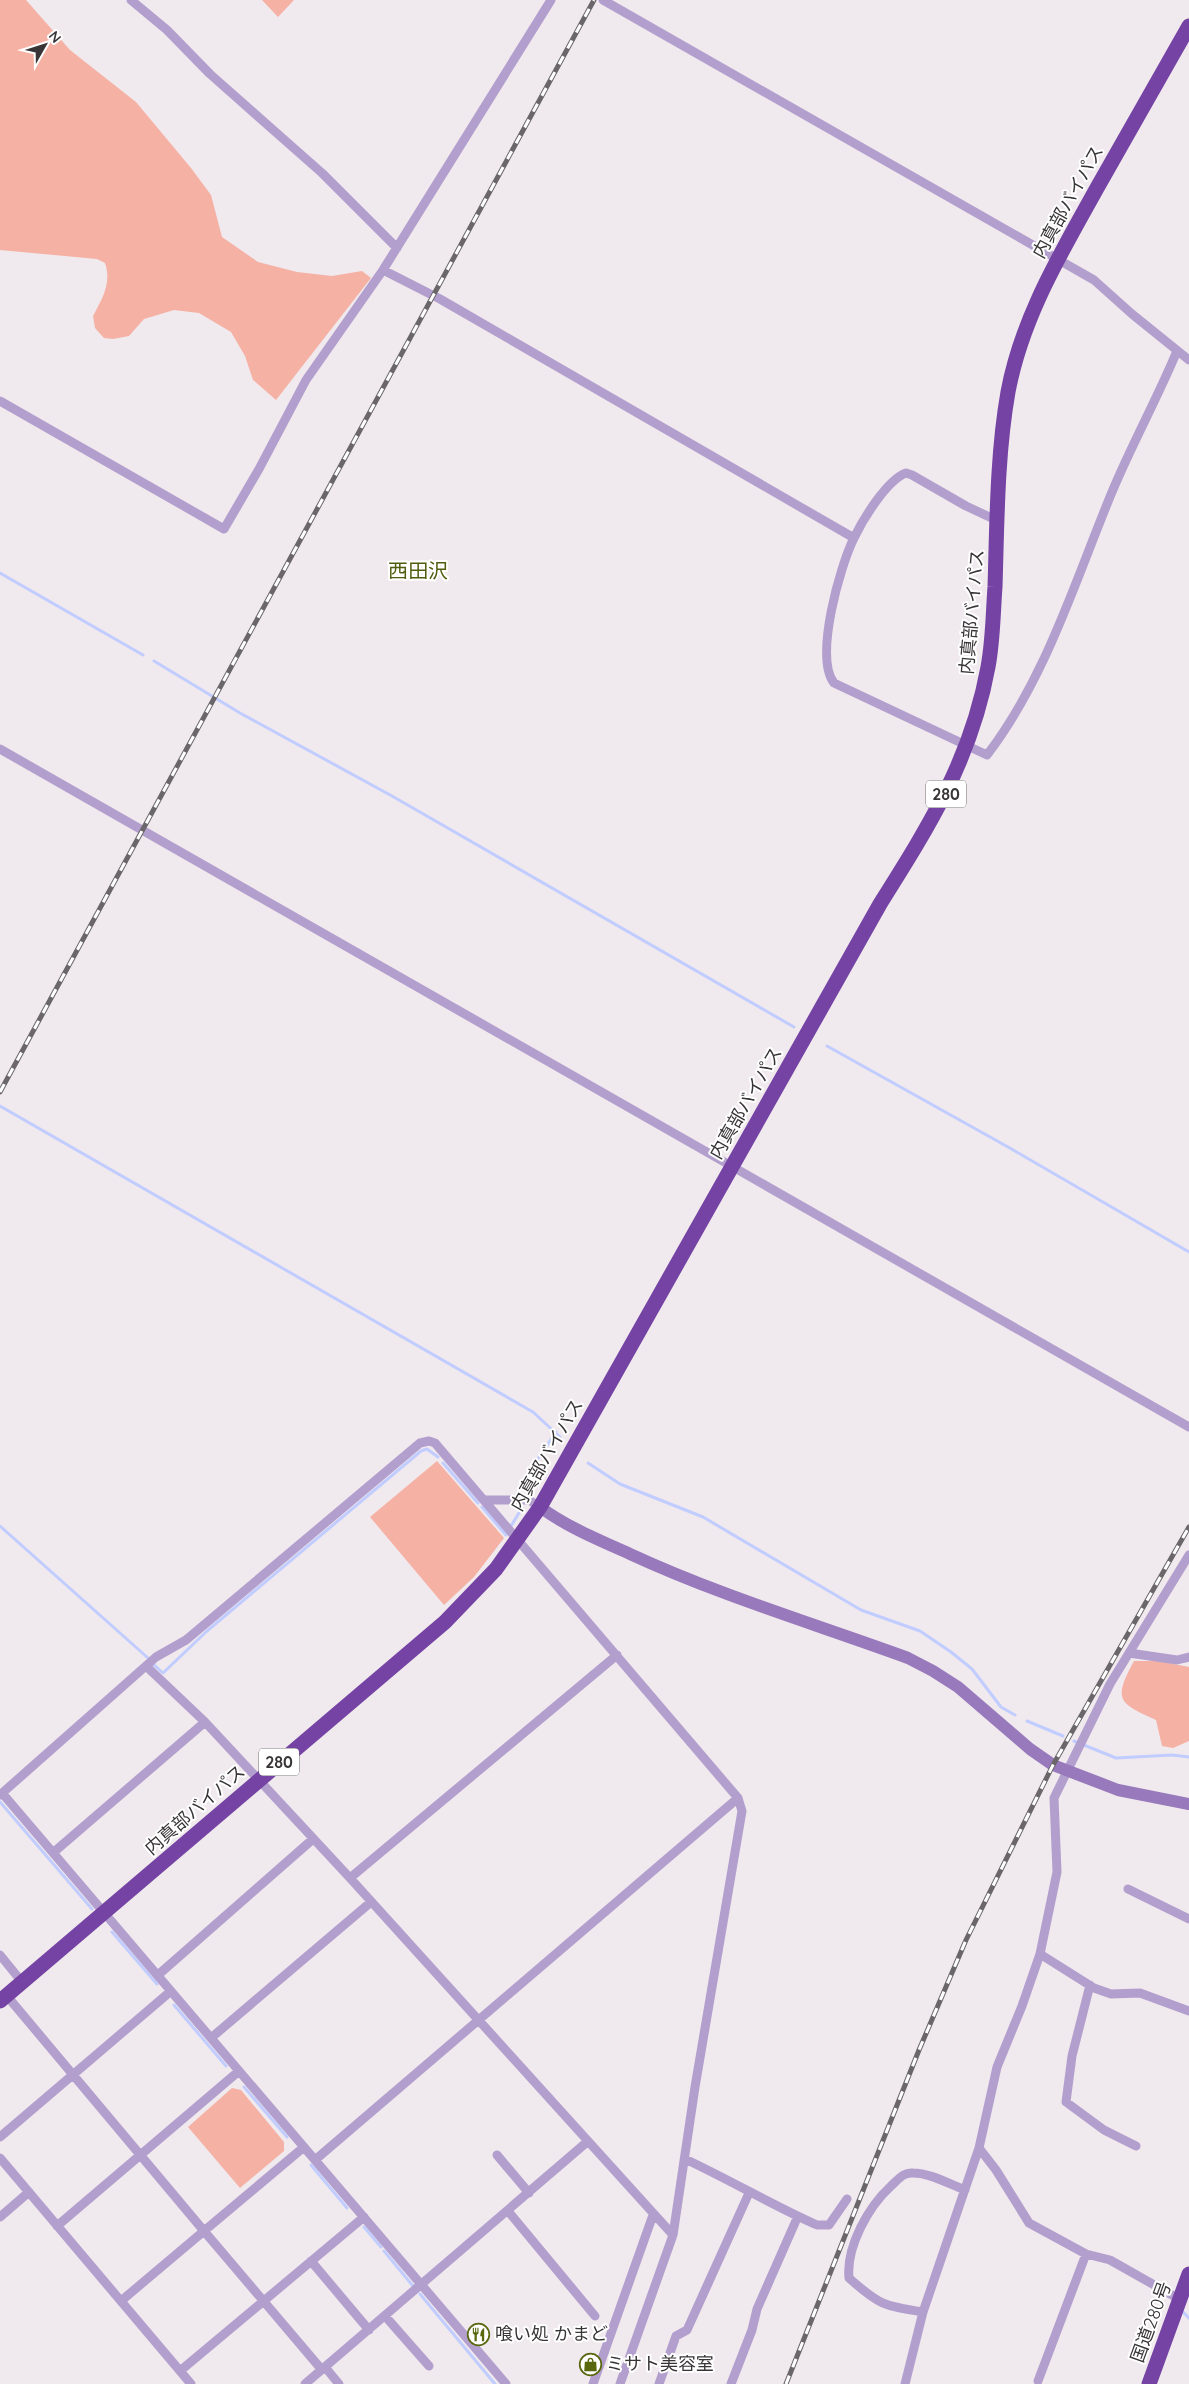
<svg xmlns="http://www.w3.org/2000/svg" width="1189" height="2384" viewBox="0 0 1189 2384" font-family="Quicksand,'Noto Sans JP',sans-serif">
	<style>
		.green { fill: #f5b2a4 }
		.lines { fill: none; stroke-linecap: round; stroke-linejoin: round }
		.stream { stroke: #c1ccff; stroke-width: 3 }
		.street { stroke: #b39fcd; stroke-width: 9 }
		.secondary { stroke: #9879bc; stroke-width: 12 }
		.highway { stroke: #7443a3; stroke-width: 15 }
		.rail-casing { stroke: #6a6669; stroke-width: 5 }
		.rail { stroke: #fff; stroke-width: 3; stroke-dasharray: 9; stroke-linecap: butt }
		.labels { text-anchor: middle; stroke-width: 4; stroke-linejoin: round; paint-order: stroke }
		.shield { fill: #fff; stroke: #747273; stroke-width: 1 }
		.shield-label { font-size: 16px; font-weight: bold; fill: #383537 }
		.street-label { font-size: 18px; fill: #383537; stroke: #fff }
		.poi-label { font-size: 18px; fill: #383537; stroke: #fff; text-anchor: start }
		.quarter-label { font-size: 20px; fill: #525e0f; stroke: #fff }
	</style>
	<rect width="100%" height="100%" fill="#f0e9ee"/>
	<path class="green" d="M0,0h26l44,50 66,52 55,66 20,27 11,42 36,25 39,10 35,4 30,-5 9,7 -95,122 -23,-20 -8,-24 -14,-24 -32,-19 -25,-3 -30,9 -15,17 -16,3 -9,-1 -9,-10 -2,-12c9,-17 19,-33 12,-53l-8,-4 -97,-9z
		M262,0h32l-16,17z
		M437,1461l67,77 -30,39 -30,28 -74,-88z
		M1134,1661h25l30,6v74l-16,7 -11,-2 -6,-26c-38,-17 -43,-20 -22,-59z
		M232,2088l9,2 43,52v9l-44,37 -52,-61z"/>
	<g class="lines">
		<path class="stream" d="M0,573l143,82
			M154,661l86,52 152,83 402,231
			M827,1046l181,101 181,105
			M0,1106l533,306 27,25
			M443,1463l35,40
			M588,1463l32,21 83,33 158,93 59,21 31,21 21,17 29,38 14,8
			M519,1487l37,-55
			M482,1507l24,28
			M0,1526l148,132
			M511,1526l11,-18
			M153,1664l10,9 44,-42 214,-180 6,-2 11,8
			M1027,1721l36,15
			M1074,1741l42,17 56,-3 17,2
			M0,1802l92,107
			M112,1932l45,52
			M174,2005l52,61
			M244,2087l43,50
			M311,2165l36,43
			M364,2227l17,20
			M384,2251l29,35
			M420,2294l75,90
			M1183,2312l6,6"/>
		<path class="street" d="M131,0l36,30 43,44 112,99 75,75
			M603,0l491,280 38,34 57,46
			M383,270l57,29 414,239
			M0,401l224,128 35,-60 47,-89 77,-110 168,-270
			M998,521l-32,-15 -54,-31 -6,-2c-19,7 -43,46 -52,65 -14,28 -40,119 -20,145l153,72c59,-77 88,-174 125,-263 20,-48 45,-93 65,-141
			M0,749l1189,678
			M486,1500h43l11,7
			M1129,1653l48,7 12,-3
			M146,1666l59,56 145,156 323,357
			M2,1793l504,591
			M0,1795l156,-138 30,-17 234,-197 9,-2 6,2 303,355 4,13 -47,276 -22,148 -53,149
			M54,1852l151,-130
			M350,1878l267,-223
			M1128,1889l61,30
			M1040,1954l54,34 17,6 29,-1 49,18
			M0,1955l22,27
			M158,1975l155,-136
			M1090,1985l-18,71 -6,46 38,28 32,16
			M7,1996l197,235 100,-84
			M211,2038l160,-136
			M0,2137l171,-146
			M979,2148l17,22 33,53 57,31 24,6 69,39
			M497,2155l32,38
			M0,2158l191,226
			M685,2159c45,21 87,46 132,66h12l18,-26
			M315,2160l423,-362
			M508,2211l87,105
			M0,2217l29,-25
			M57,2226l182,-155
			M311,2261l58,69
			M121,2301l83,-70 118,139
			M923,2312c-39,-6 -44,-7 -74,-34 -3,-31 19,-71 42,-92 7,-6 12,-14 22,-13 17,0 36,11 52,17
			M385,2316l44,50
			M325,2367l14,17
			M180,2371l184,-154
			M1038,2381l48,-127
			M305,2384l282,-242
			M593,2384l60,-169
			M659,2384l17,-48 11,-6 62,-137
			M731,2384l21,-54 5,-21 41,-93
			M905,2384l18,-72 56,-164 18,-81 25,-61 18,-52 17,-82 -3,-74 56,-114 79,-129"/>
		<path class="secondary" d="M540,1507c27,20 59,33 90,47 91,42 185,70 278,104l25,13 25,16 72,62 23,16 65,25 71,14"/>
		<path class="highway" d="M0,2001l445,-379 51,-53 44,-62 340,-603c49,-78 91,-144 108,-237 5,-26 5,-54 7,-80 2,-64 2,-133 13,-195 14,-75 53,-139 89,-204 31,-54 61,-108 92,-162
			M1149,2384l40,-110"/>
		<defs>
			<path id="rail" d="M0,1092l594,-1092
				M786,2384l133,-334 47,-110 87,-175 136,-238"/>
		</defs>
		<use href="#rail" class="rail-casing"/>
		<use href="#rail" class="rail"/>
	</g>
	<defs>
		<symbol id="restaurant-ring" viewBox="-11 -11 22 22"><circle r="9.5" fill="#fff" stroke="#59670e" stroke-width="1.5"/><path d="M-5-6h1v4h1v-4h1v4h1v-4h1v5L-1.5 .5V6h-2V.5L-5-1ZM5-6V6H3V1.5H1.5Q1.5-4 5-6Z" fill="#59670e"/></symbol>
		<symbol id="shop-ring" viewBox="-11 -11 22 22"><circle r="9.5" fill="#fff" stroke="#59670e" stroke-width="1.5"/><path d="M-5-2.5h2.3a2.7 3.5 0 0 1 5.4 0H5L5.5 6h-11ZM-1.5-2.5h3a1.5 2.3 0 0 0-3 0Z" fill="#59670e"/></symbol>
	</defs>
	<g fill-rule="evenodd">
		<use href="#restaurant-ring" x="466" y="2322" width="25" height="25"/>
		<use href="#shop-ring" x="578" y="2352" width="25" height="25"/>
	</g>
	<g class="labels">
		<g class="shield">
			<rect x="926" y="780.5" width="40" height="27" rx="4"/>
			<rect x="259" y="1748.5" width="40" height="27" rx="4"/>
		</g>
		<g class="shield-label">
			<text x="946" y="800">280</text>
			<text x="279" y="1768">280</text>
		</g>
		<g class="street-label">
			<text transform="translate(1068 202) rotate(-61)" y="6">内真部バイパス</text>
			<text transform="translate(972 612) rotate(-85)" y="6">内真部バイパス</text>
			<text transform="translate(746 1103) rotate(-60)" y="6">内真部バイパス</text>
			<text transform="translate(547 1455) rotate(-60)" y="6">内真部バイパス</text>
			<text transform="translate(195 1810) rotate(-41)" y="6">内真部バイパス</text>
			<text transform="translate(1151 2322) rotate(-70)" y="6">国道280号</text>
		</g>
		<g class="poi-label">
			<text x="495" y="2340">喰い処 かまど</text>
			<text x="606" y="2370">ミサト美容室</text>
		</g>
		<g class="quarter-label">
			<text x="418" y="578">西田沢</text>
		</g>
	</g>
	<g transform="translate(45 45) rotate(51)" stroke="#ffffff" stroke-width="4" paint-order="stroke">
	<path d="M0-4L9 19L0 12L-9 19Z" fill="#383537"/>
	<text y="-8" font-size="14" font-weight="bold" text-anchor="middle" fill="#383537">N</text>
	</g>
</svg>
